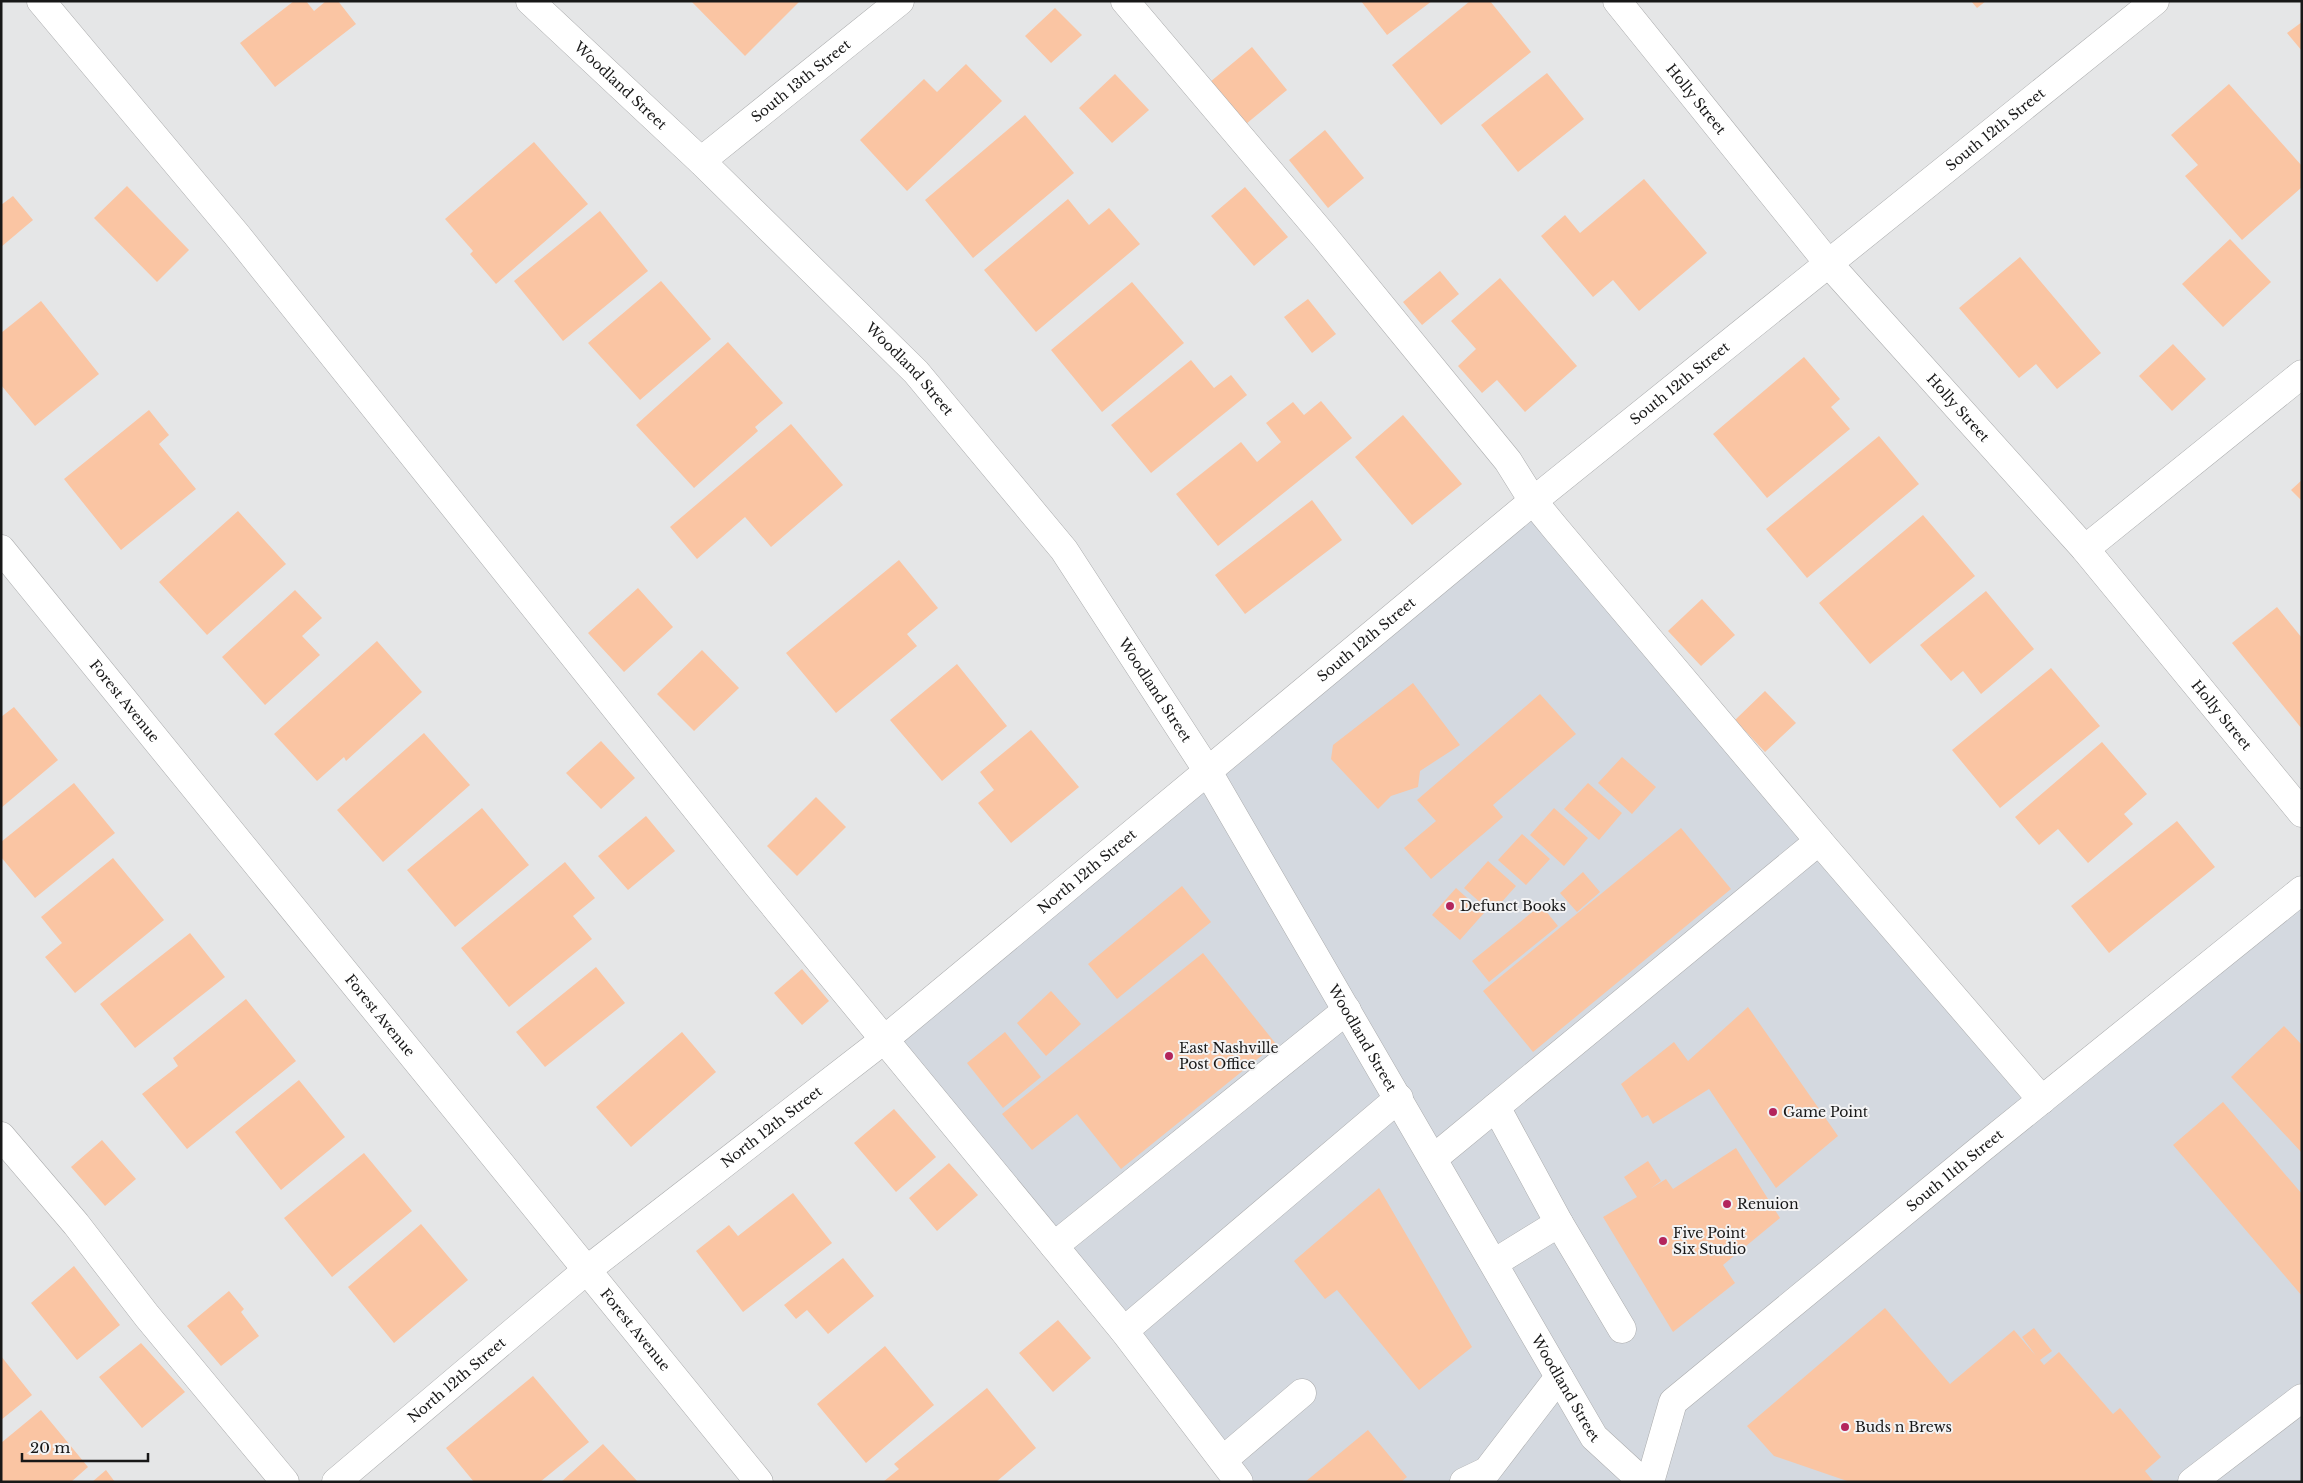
<svg xmlns="http://www.w3.org/2000/svg" width="2303" height="1483" viewBox="0 0 2303 1483" font-family="'Libre Baskerville',serif">
	<style>
		.built { fill: #d4d9e0 }
		.building { fill: #fac5a3 }
		.lines { fill: none; stroke-linecap: round; stroke-linejoin: round }
		.minor-casing { stroke: #abacad; stroke-width: 29 }
		.minor { stroke: #fff; stroke-width: 28 }
		.poi-dot { fill: #b3255c; stroke: #f3f3f4; stroke-width: 2 }
		.labels { text-anchor: middle; stroke-width: 4; stroke-linejoin: round; paint-order: stroke }
		.street-label { font-size: 14px; fill: #181818; stroke: #f3f3f4 }
		.poi-label { font-size: 14px; fill: #181818; stroke: #f3f3f4; text-anchor: start }
	</style>
	<rect width="100%" height="100%" fill="#e5e6e7"/>
	<path class="built" d="M1533,501l509,598 260,-209v592h-1063l-354,-443z"/>
	<path class="building" d="M294,1h12l8,10 12,-10h12l18,23 -81,63 -35,-44z
		M691,1h109l-55,55z
		M1361,1h71l-45,34z
		M1470,1h20l41,51 -90,73 -49,-60z
		M1971,1h15l-9,7z
		M1055,8l27,27 -31,28 -26,-27z
		M2302,22v29l-15,-18z
		M1252,47l35,43 -41,34 -36,-42z
		M966,64l36,37 -95,90 -47,-51 64,-61 13,13z
		M1547,73l37,46 -66,53 -37,-47z
		M1115,74l34,36 -37,33 -33,-35z
		M2229,84l73,82v21l-60,53 -57,-64 13,-11 -27,-30z
		M1025,115l49,58 -101,85 -48,-58z
		M1325,130l39,48 -36,30 -39,-48z
		M534,142l54,62 -92,80 -26,-30 3,-3 -28,-32z
		M1644,179l63,74 -68,58 -26,-31 -20,17 -52,-61 24,-21 15,18z
		M127,186l62,64 -32,32 -63,-64z
		M1245,187l43,50 -34,29 -43,-50z
		M13,196l20,24 -32,27v-42z
		M1068,199l21,26 20,-17 31,36 -104,88 -52,-62z
		M600,211l48,60 -85,70 -49,-60z
		M2230,239l41,43 -48,45 -41,-43z
		M2020,257l81,96 -44,36 -21,-25 -17,14 -60,-70z
		M1440,271l19,23 -37,31 -19,-23z
		M1500,278l77,88 -52,46 -28,-32 -15,13 -24,-27 18,-17 -25,-28z
		M661,281l50,58 -71,61 -52,-57z
		M1132,282l52,61 -82,69 -51,-62z
		M1308,299l28,35 -24,19 -28,-36z
		M41,301l58,73 -64,52 -34,-41v-52z
		M728,342l55,61 -28,24 3,4 -64,57 -58,-63z
		M2173,344l33,35 -34,32 -33,-35z
		M1804,357l36,42 -9,8 19,22 -83,69 -54,-64z
		M1191,360l23,28 17,-13 16,20 -96,78 -40,-48z
		M1321,401l31,37 -134,108 -42,-52 65,-52 16,20 24,-20 -15,-19 27,-21 11,13z
		M149,410l20,25 -10,9 37,45 -75,61 -57,-71z
		M1403,415l59,69 -50,41 -57,-68z
		M791,424l52,61 -72,62 -26,-30 -48,42 -27,-32z
		M1879,436l40,48 -112,94 -41,-49z
		M2302,480v21l-11,-11z
		M1312,500l30,40 -97,74 -30,-39z
		M238,511l48,53 -79,71 -48,-53z
		M1923,515l52,61 -105,88 -51,-61z
		M899,560l39,48 -31,26 10,12 -81,67 -50,-60z
		M638,588l35,39 -49,45 -36,-39z
		M295,590l27,28 -20,18 18,19 -55,50 -43,-48z
		M1986,591l48,58 -53,45 -18,-23 -12,10 -31,-36z
		M1702,599l33,36 -34,31 -33,-35z
		M2277,607l25,31v91l-70,-86z
		M377,641l45,51 -76,69 -2,-4 -27,24 -43,-47z
		M702,650l37,38 -45,43 -37,-37z
		M957,664l50,62 -65,55 -52,-61z
		M2051,668l49,58 -100,82 -48,-58z
		M1413,683l47,62 -40,26 -2,16 -27,9 -13,13 -47,-50 2,-14z
		M1765,691l31,32 -31,29 -30,-32z
		M1540,694l36,40 -83,71 10,12 -72,62 -27,-31 32,-27 -19,-21z
		M14,707l44,53 -57,48v-91z
		M1031,730l48,57 -68,56 -33,-40 16,-13 -14,-18z
		M424,733l46,52 -87,77 -46,-52z
		M601,741l34,37 -34,31 -35,-36z
		M2102,742l45,52 -23,20 9,10 -45,39 -30,-34 -19,16 -24,-28z
		M1622,757l34,30 -24,27 -34,-31z
		M74,783l41,50 -80,65 -34,-41v-15z
		M1588,783l34,30 -23,27 -35,-31z
		M816,797l30,30 -49,49 -30,-30z
		M482,808l47,57 -74,62 -48,-57z
		M1554,808l34,30 -24,28 -34,-31z
		M646,816l29,35 -47,39 -30,-34z
		M2177,821l38,46 -106,86 -38,-47z
		M1681,828l50,61 -198,163 -50,-61z
		M1522,834l28,25 -24,26 -28,-25z
		M113,858l51,62 -89,73 -30,-36 17,-14 -21,-26z
		M1488,861l28,25 -24,27 -28,-25z
		M565,862l30,36 -22,18 19,23 -83,68 -48,-59z
		M1583,872l17,20 -23,20 -17,-19z
		M1182,886l29,36 -94,77 -29,-35z
		M1456,888l28,25 -24,27 -28,-25z
		M1541,905l17,21 -69,56 -17,-21z
		M190,933l35,44 -90,71 -35,-44z
		M1203,953l73,91 -155,125 -44,-55 -45,36 -30,-36z
		M596,967l29,36 -80,64 -29,-35z
		M802,969l27,32 -27,24 -28,-32z
		M1051,991l30,33 -35,32 -29,-33z
		M246,999l50,62 -109,88 -45,-55 36,-28 -5,-8z
		M1748,1007l90,129 -62,52 -67,-99 -56,35 -5,-9 -6,3 -21,-34 53,-42 14,19z
		M2284,1026l18,19v108l-71,-76z
		M682,1032l34,40 -85,75 -35,-40z
		M1005,1032l36,45 -38,31 -36,-45z
		M299,1080l46,57 -64,53 -46,-58z
		M2223,1102l79,92v102l-129,-151z
		M894,1109l42,48 -40,35 -42,-49z
		M102,1140l34,39 -31,27 -34,-39z
		M1736,1148l44,70 -57,47 12,18 -62,49 -70,-115 34,-20 -13,-20 24,-16 13,20 -11,8 16,-10 7,10z
		M364,1153l48,58 -80,66 -48,-59z
		M949,1163l29,32 -41,36 -28,-33z
		M1379,1188l93,159 -53,43 -82,-100 -12,9 -31,-38z
		M793,1193l39,50 -89,69 -47,-61 33,-26 9,11z
		M421,1224l47,56 -74,63 -46,-56z
		M843,1258l31,38 -46,38 -21,-24 -11,9 -12,-14z
		M74,1266l46,59 -43,35 -46,-57z
		M229,1291l15,18 -3,3 18,24 -38,30 -34,-40z
		M1885,1308l65,76 64,-54 22,26 -14,-19 12,-9 18,23 -12,9 4,5 15,-13 54,62 7,-6 41,49 -16,14 9,11h-304l-76,-26 -27,-30z
		M1058,1320l33,38 -38,34 -34,-39z
		M141,1343l44,49 -43,36 -43,-51z
		M885,1346l49,59 -68,58 -49,-59z
		M1,1356l31,39 -31,25z
		M533,1376l56,66 -49,40h-66l-28,-34z
		M987,1388l49,60 -40,34h-113l16,-13 -5,-5z
		M41,1410l47,57 -17,15h-70v-39z
		M1368,1430l39,47 -6,5h-96z
		M603,1444l35,38h-77z
		M106,1470l9,12h-23z"/>
	<g class="lines">
		<defs>
			<g id="minor">
				<path d="M41,1l195,233 522,652 366,445 115,151"/>
				<path id="s1" d="M530,1l171,160 215,211 148,178 143,220 387,667 49,45"/>
				<path d="M1125,1l199,235 184,225 25,40 23,28 263,312 223,259"/>
				<path id="s2" d="M1617,1l212,263 256,285 217,264"/>
				<path id="s3" d="M701,161l199,-160"/>
				<path id="s4" d="M1,549l758,933"/>
				<path d="M2085,549l217,-175"/>
				<path d="M1496,1107l63,116"/>
				<path d="M1,1136l75,88 71,92 138,166"/>
				<path d="M1434,1158l385,-317"/>
				<path d="M1054,1246l293,-236"/>
				<path d="M1494,1263l65,-40 63,106"/>
				<path d="M1124,1331l275,-233"/>
				<path d="M1223,1460l79,-67"/>
				<path id="s5" d="M336,1482l252,-213 297,-230 648,-538 622,-500"/>
				<path d="M1464,1482l23,-11 72,-94"/>
				<path id="s6" d="M1650,1482l23,-80 309,-254 320,-258"/>
				<path d="M2192,1482l110,-84"/>
			</g>
		</defs>
		<use href="#minor" class="minor-casing"/>
		<use href="#minor" class="minor"/>
	</g>
	<g class="poi-dot">
		<circle cx="1450" cy="906" r="5"/>
		<circle cx="1169" cy="1056" r="5"/>
		<circle cx="1773" cy="1112" r="5"/>
		<circle cx="1727" cy="1204" r="5"/>
		<circle cx="1663" cy="1241" r="5"/>
		<circle cx="1845" cy="1427" r="5"/>
	</g>
	<g class="labels">
		<g class="street-label">
			<text dy="5" stroke="none"><textPath href="#s3" startOffset="128">South 13th Street</textPath></text>
			<text dy="5" stroke="none"><textPath href="#s1" startOffset="124">Woodland Street</textPath></text>
			<text dy="5" stroke="none"><textPath href="#s2" startOffset="126">Holly Street</textPath></text>
			<text dy="5" stroke="none"><textPath href="#s5" startOffset="2141">South 12th Street</textPath></text>
			<text dy="5" stroke="none"><textPath href="#s1" startOffset="529">Woodland Street</textPath></text>
			<text dy="5" stroke="none"><textPath href="#s5" startOffset="1736">South 12th Street</textPath></text>
			<text dy="5" stroke="none"><textPath href="#s2" startOffset="531">Holly Street</textPath></text>
			<text dy="5" stroke="none"><textPath href="#s5" startOffset="1331">South 12th Street</textPath></text>
			<text dy="5" stroke="none"><textPath href="#s1" startOffset="934">Woodland Street</textPath></text>
			<text dy="5" stroke="none"><textPath href="#s4" startOffset="196">Forest Avenue</textPath></text>
			<text dy="5" stroke="none"><textPath href="#s2" startOffset="936">Holly Street</textPath></text>
			<text dy="5" stroke="none"><textPath href="#s5" startOffset="968">North 12th Street</textPath></text>
			<text dy="5" stroke="none"><textPath href="#s4" startOffset="601">Forest Avenue</textPath></text>
			<text dy="5" stroke="none"><textPath href="#s1" startOffset="1339">Woodland Street</textPath></text>
			<text dy="5" stroke="none"><textPath href="#s5" startOffset="562">North 12th Street</textPath></text>
			<text dy="5" stroke="none"><textPath href="#s6" startOffset="448">South 11th Street</textPath></text>
			<text dy="5" stroke="none"><textPath href="#s4" startOffset="1006">Forest Avenue</textPath></text>
			<text dy="5" stroke="none"><textPath href="#s5" startOffset="158">North 12th Street</textPath></text>
			<text dy="5" stroke="none"><textPath href="#s1" startOffset="1744">Woodland Street</textPath></text>
		</g>
		<g class="poi-label">
			<text x="1460" y="911">Defunct Books</text>
			<text x="1179" y="1053">East Nashville<tspan x="1179" dy="16">Post Office</tspan></text>
			<text x="1783" y="1117">Game Point</text>
			<text x="1737" y="1209">Renuion</text>
			<text x="1673" y="1238">Five Point<tspan x="1673" dy="16">Six Studio</tspan></text>
			<text x="1855" y="1432">Buds n Brews</text>
		</g>
	</g>
	<rect width="2303" height="1483" fill="none" stroke="#181818" stroke-width="5"/>
	<path d="M22 1453v8h126v-8" fill="none" stroke="#181818" stroke-width="2.5"/>
	<text x="30" y="1453" font-size="15" fill="#181818" stroke="#f3f3f4" stroke-width="4" paint-order="stroke">20 m</text>
</svg>
